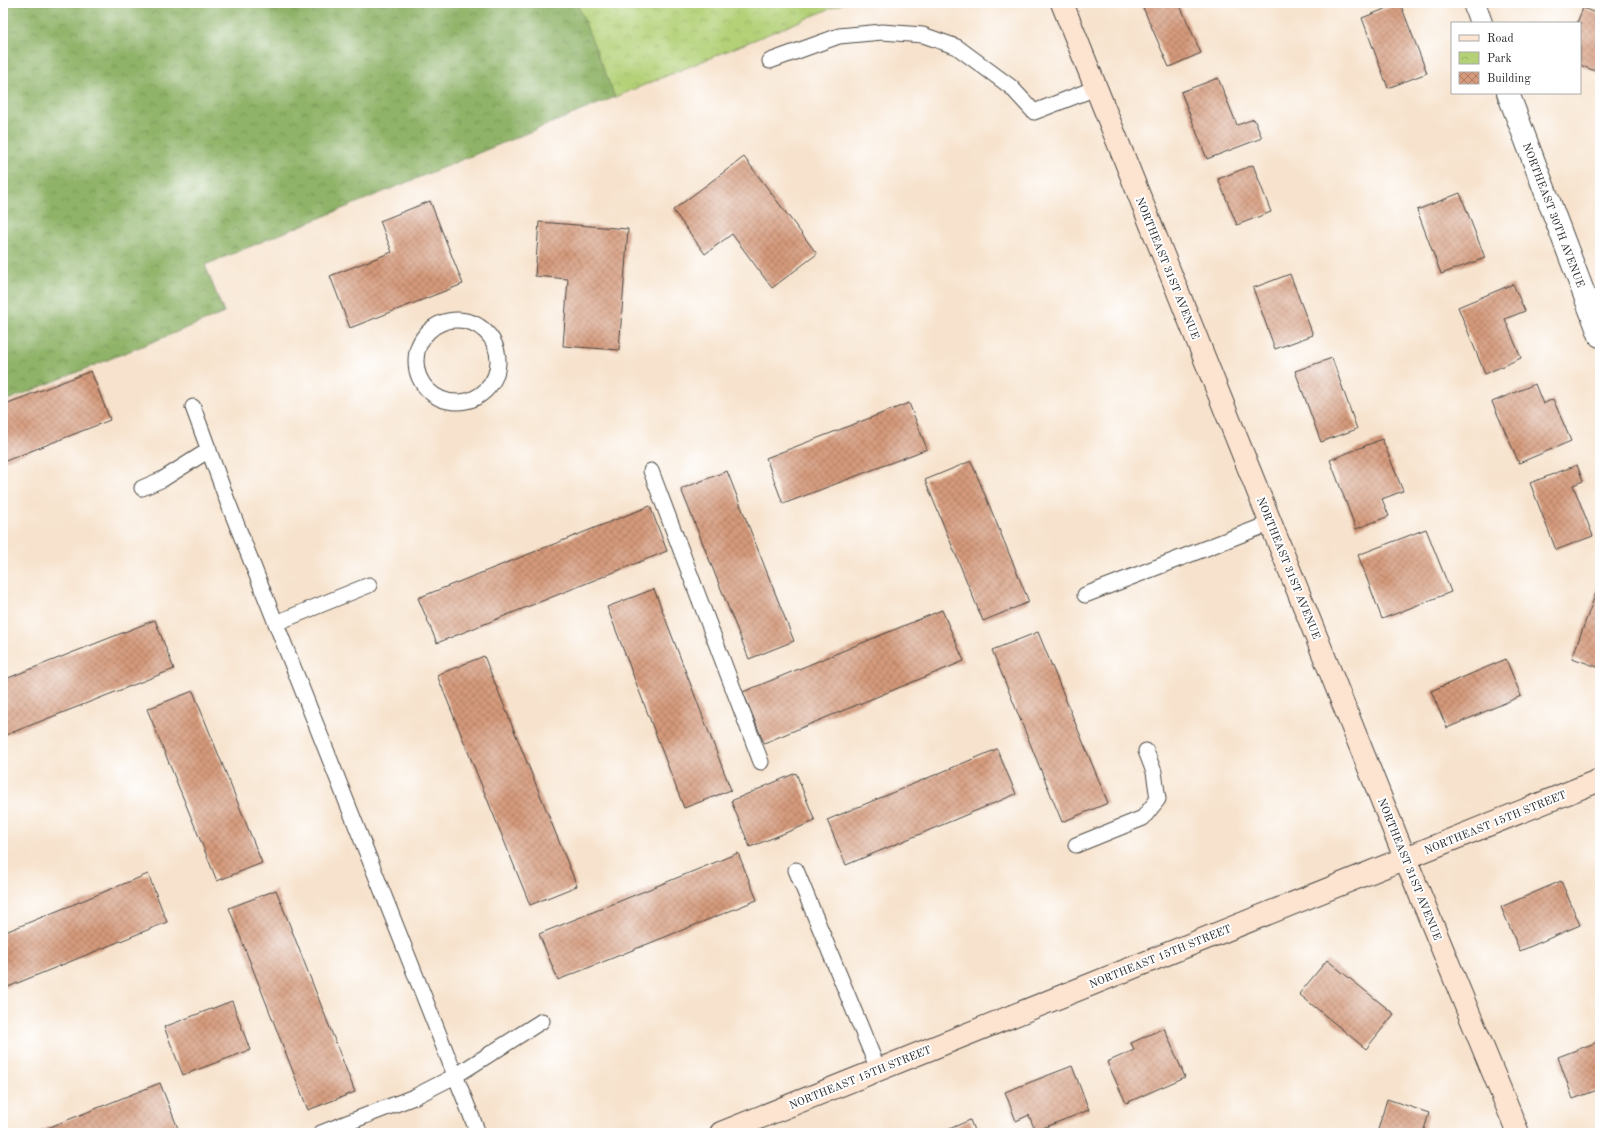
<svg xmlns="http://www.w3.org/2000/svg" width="1603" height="1136" viewBox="0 0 1603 1136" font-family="'Old Standard TT',serif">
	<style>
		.forest { fill: url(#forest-crowns); stroke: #5d6f4a }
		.park { fill: url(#park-crowns); stroke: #707e52 }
		.building { fill: url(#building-cross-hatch) }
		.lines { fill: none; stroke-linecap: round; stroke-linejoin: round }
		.lane-casing { stroke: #4a4743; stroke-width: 17 }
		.street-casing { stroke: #4a4743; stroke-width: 24 }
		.secondary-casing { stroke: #4a4743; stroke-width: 24 }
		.lane { stroke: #fff; stroke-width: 15 }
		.street { stroke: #fff; stroke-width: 22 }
		.secondary { stroke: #fde4d1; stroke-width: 22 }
		.labels { text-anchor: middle; stroke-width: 4; stroke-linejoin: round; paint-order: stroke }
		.street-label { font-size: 11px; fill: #2b2b2b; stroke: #fff }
	</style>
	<defs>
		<pattern id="forest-crowns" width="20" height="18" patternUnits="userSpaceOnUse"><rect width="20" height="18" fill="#8fb368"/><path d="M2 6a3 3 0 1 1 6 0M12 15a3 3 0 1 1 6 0" fill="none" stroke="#759256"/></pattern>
		<pattern id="park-crowns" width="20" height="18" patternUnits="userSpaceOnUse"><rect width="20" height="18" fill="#b4d178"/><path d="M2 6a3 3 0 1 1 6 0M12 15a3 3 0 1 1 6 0" fill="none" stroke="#9bb468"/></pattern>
		<pattern id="building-cross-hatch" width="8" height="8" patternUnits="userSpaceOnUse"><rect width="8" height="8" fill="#d59a7b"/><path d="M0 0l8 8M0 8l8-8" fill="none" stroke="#ad7e65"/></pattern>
	</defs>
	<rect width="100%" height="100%" fill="#fff"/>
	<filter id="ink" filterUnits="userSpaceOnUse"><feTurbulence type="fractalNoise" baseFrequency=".025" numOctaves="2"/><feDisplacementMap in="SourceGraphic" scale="8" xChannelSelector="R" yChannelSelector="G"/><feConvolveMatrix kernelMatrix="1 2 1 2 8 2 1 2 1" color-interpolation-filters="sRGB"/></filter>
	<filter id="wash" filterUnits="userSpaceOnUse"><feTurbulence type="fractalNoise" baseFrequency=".012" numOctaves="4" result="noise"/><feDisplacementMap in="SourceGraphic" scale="16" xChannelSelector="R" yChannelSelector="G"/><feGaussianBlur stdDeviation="0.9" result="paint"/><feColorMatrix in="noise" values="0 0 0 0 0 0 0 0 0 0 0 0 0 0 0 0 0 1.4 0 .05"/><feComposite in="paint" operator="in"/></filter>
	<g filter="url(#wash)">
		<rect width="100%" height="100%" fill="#f7e3cd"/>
		<path class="forest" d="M3,3h574l38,94 -410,168 19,48 -221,89z"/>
		<path class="park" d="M577,3h267l-229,94z"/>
		<g id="blocks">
			<path class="building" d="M1141,3h38l22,50 -32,14z
				M1400,3l27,70 -39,15 -26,-70z
				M1583,8l17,7v58l-20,-8v-42h-3z
				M1218,78l19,47 17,-6 8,19 -55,21 -26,-67z
				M744,157l73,97 -45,34 -40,-54 -27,20 -32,-44z
				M1253,165l18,47 -34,13 -19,-46z
				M1460,193l25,65 -44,16 -24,-64z
				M430,201l33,83 -113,44 -20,-52 62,-24 -12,-31z
				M539,222l89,7 -9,121 -56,-4 5,-67 -33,-3z
				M1290,274l23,61 -38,14 -22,-61z
				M1513,284l12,27 -20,8 16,39 -36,16 -27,-67z
				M1332,358l25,71 -36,13 -26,-71z
				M91,371l19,49 -107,42v-57z
				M1535,384l8,20 10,-5 18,42 -52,22 -27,-61z
				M909,403l18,46 -144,55 -17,-46z
				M1382,439l21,52 -21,8 7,17 -33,13 -26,-69z
				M971,461l58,141 -46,19 -58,-141z
				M1577,465l6,16 -10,4 20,51 -37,14 -26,-67z
				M727,471l67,170 -45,18 -68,-170z
				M650,506l17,45 -230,92 -19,-45z
				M1426,529l25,63 -69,27 -24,-64z
				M1600,582v86l-28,-10z
				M654,589l77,201 -47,18 -77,-201z
				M942,610l22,51 -200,82 -21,-51z
				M155,620l19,49 -171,67v-56z
				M1038,632l70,171 -46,19 -70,-172z
				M484,656l93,230 -47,19 -93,-230z
				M1506,659l15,37 -74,32 -16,-37z
				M193,691l69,172 -45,18 -70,-172z
				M997,749l19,45 -170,71 -19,-45z
				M796,773l19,48 -65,26 -19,-46z
				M738,853l19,47 -199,80 -19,-46z
				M148,874l19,48 -164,67v-56z
				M1561,881l19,44 -60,26 -19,-44z
				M276,890l79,202 -47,18 -79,-202z
				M1327,960l67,54 -28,35 -67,-55z
				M232,1001l18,49 -67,25 -19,-48z
				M1164,1028l21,49 -59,26 -19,-41 27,-12 -3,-7z
				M1600,1041v48l-27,10 -15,-42z
				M1072,1066l17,44 -54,21 -6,-16 -13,6 -11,-29z
				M160,1083l19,48 -5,2h-139z
				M1387,1099l42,14 -6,20h-46z
				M970,1120l5,13h-35z"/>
		</g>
	</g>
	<g filter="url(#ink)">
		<use href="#blocks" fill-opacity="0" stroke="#4a4743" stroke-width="1"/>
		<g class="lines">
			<defs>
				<path id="lane" d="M770,61l69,-25 43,-4 41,3 34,12 54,40 23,25 62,-24
					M416 361a41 41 0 1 1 82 0a41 41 0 1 1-82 0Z
					M193,407l34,93 251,633
					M651,471l110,291
					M142,488l21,-9 46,-29
					M1085,595l186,-72
					M276,623l93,-38
					M1076,845l67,-27 15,-19 -4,-27 -8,-21
					M796,870l82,199
					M321,1133l93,-36 41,-21 87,-55"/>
				<path id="street" d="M1474,3l7,20
					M1508,93l92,243"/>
				<path id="secondary" d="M1062,3l343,855 113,275
					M721,1133l879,-353"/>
			</defs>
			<use href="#lane" class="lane-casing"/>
			<use href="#street" class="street-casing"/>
			<use href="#secondary" class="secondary-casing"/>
			<use href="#lane" class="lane"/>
			<use href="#street" class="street"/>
			<use href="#secondary" class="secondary"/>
		</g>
	</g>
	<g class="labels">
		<g class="street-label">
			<text transform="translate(1554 215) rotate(69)" y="4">NORTHEAST 30TH AVENUE</text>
			<text transform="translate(1168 268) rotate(68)" y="4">NORTHEAST 31ST AVENUE</text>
			<text transform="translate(1289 568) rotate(68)" y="4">NORTHEAST 31ST AVENUE</text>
			<text transform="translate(1495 822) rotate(-22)" y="4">NORTHEAST 15TH STREET</text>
			<text transform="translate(1410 869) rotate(68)" y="4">NORTHEAST 31ST AVENUE</text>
			<text transform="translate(1160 956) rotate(-22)" y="4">NORTHEAST 15TH STREET</text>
			<text transform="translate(860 1077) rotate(-22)" y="4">NORTHEAST 15TH STREET</text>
		</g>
	</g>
	<rect width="1603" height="1136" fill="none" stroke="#fff" stroke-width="16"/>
	<rect x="1451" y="22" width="130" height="72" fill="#ffffff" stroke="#aaaaaa"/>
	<rect x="1459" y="35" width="20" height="6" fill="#fde4d1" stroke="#aaaaaa"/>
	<text x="1487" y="42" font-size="12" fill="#2b2b2b">Road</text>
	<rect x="1459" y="52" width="20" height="12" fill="url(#park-crowns)" stroke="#aaaaaa"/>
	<text x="1487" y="62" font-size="12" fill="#2b2b2b">Park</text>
	<rect x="1459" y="72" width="20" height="12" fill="url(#building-cross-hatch)" stroke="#aaaaaa"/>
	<text x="1487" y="82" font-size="12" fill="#2b2b2b">Building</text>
</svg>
